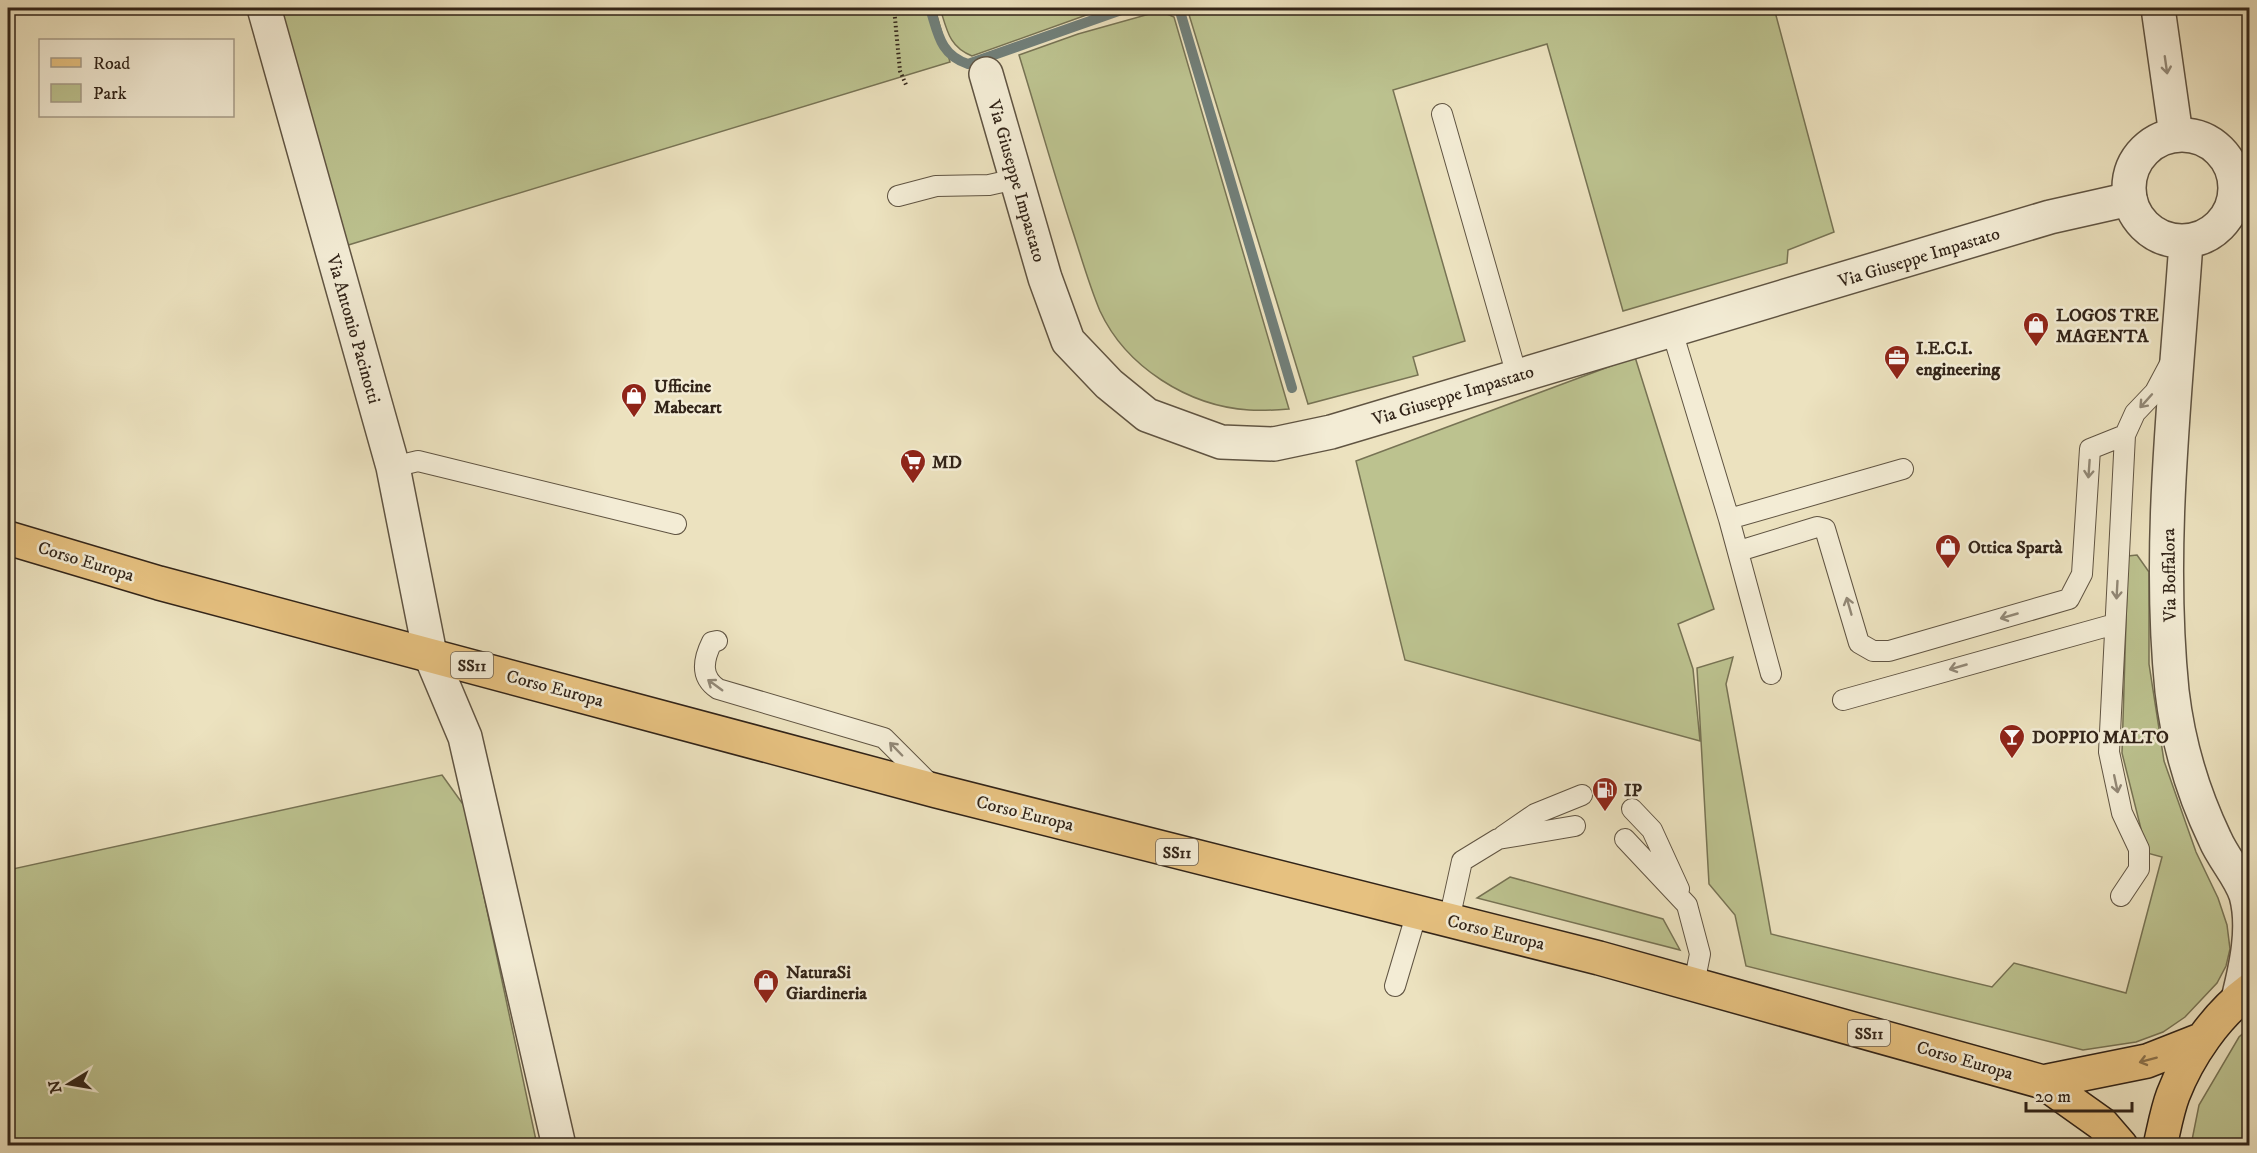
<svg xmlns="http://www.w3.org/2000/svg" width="2257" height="1153" viewBox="0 0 2257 1153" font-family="'IM FELL DW Pica',serif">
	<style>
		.green { fill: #bcc28f; stroke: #777354; stroke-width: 1.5 }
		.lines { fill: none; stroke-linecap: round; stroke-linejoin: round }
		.stream { stroke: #717f79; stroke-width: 10 }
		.service-casing { stroke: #605442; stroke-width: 22 }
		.minor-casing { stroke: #605442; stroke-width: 36 }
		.tertiary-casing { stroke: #605442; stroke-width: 36 }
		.primary-casing { stroke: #322418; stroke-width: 36 }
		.path { stroke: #322418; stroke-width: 4; stroke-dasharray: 1.5 3; stroke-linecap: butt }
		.service { stroke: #f3ecd5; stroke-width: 20 }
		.minor { stroke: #f3ecd5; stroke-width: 33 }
		.tertiary { stroke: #f3ecd5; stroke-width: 33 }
		.primary { stroke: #e6c180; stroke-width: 33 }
		.oneway { stroke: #928876 }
		.oneway2 { stroke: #8c724c }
		.labels { text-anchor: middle; stroke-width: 5; stroke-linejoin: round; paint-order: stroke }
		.shield { fill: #f3ecd5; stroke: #6c6051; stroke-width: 1.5 }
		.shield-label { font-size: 16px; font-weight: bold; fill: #322418 }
		.street-label { font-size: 18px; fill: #322418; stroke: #f3ecd5 }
		.poi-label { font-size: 18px; font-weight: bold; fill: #322418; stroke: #f3ecd5; text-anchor: start }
	</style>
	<rect width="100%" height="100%" fill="#ece2bf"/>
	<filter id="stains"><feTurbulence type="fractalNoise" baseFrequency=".00333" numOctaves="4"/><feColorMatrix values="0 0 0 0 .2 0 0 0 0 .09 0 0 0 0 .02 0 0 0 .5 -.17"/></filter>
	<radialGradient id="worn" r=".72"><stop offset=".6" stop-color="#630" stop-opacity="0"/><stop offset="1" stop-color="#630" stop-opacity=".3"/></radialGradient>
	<path class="green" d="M275,8h660l15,54 -605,184z
		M940,8h166l-134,48c-23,-9 -25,-26 -32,-48z
		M1187,8h587l60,224 -46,18 -1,13 -164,48 -76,-267 -154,46 72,251 -52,16 5,18 -110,29z
		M1160,11l14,6 115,392c-13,1 -27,2 -40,1 -61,-4 -123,-43 -149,-99 -11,-26 -19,-55 -28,-82 -19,-58 -35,-116 -53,-174l59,-21z
		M1635,357l79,252 -36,15 15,45 7,72 -295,-81 -49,-199z
		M2137,555l12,17v92l15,97 32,91 22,46 9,27 3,24 -4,17 -9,17 -32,34 -22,15 -27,10 -53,8 -337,-84 -11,-51 -26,-31 -12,-216 36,-11 -7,27 45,250 221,53 22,-24 112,30 36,-136 -15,-4 -25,-100 6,-197z
		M442,775l23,32 72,338h-529v-275z
		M1510,877l153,42 17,31 -203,-52z
		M2249,1028v117h-58l8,-40 40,-68z"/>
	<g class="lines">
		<path class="stream" d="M930,8c8,25 10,47 38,56l159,-56
			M1179,8l113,380"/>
		<defs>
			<path id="service" d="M1442,114l75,262
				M898,196l38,-10 53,-1 27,-6
				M1672,331l57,188 42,155
				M393,467l25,-6 258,63
				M1729,519l174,-50
				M1739,551l78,-24 8,2 34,114 14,8h16l180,-52 13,-25 8,-125 35,-14
				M717,641l-5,1c-9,18 -12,35 6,47l166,49 49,49
				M1843,700l272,-76
				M1632,809l20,21 27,59
				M1503,836l32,-22 47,-19
				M1625,839l62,66 13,49 -6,30
				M2121,896l18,-27v-20l-17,-36 -13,-61 16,-317 10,-22 20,-21 16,-30
				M1449,920l13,-59 36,-22 77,-13
				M1395,986l22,-74"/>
			<path id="minor" d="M264,8l129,459 37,187 35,83 94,409
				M2158,8l18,127
				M986,74l59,204 23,63 41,43 38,31 74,27 53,2 57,-12 719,-215 80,-18"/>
			<path id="tertiary" d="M2129 188a53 53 0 1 1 106 0a53 53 0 1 1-106 0Z
				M2186,242c-10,148 -29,301 -14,449 6,51 21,102 43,148 8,19 25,37 31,56 9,33 0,72 -8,104"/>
			<path id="primary" d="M8,538l151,45 778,208 662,167 444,124 59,42 19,22
				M2043,1082l104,-21 56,-22
				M2160,1146c4,-17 7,-35 13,-51 15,-39 43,-80 77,-105"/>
		</defs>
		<use href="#service" class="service-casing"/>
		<use href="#minor" class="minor-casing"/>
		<use href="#tertiary" class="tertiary-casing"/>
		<use href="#primary" class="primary-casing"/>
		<path class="path" d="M894,8l6,63 7,16"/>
		<use href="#service" class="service"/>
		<use href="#minor" class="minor"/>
		<use href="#tertiary" class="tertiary"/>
		<use href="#primary" class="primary"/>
	</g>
	<defs><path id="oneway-shaft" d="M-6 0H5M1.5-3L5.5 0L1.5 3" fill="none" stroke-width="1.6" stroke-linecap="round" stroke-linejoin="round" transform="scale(1.5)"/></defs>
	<g class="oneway">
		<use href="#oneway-shaft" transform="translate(2166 65) rotate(82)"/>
		<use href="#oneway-shaft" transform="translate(2146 401) rotate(132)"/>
		<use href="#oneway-shaft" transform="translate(2089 469) rotate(94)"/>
		<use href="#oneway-shaft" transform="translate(2117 590) rotate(93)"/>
		<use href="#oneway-shaft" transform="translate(1849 606) rotate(-106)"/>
		<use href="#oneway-shaft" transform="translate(2009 616) rotate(164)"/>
		<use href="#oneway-shaft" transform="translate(1958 667) rotate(164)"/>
		<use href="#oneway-shaft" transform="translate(715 685) rotate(-144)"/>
		<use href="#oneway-shaft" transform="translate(896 749) rotate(-134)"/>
		<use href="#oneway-shaft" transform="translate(2116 784) rotate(78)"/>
	</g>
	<use class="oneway2" href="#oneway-shaft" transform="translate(2148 1060) rotate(165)"/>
	<defs>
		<symbol id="shop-pin" viewBox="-11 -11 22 30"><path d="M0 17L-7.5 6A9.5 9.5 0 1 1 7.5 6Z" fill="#8f2418" stroke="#f3ecd5"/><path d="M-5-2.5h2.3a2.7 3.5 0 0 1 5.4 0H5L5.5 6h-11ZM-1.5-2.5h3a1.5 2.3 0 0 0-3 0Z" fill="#fff"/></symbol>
		<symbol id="office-pin" viewBox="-11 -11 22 30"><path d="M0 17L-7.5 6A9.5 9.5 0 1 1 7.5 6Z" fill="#8f2418" stroke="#f3ecd5"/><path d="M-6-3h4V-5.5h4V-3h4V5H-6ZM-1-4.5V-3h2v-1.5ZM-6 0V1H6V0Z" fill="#fff"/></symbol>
		<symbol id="supermarket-pin" viewBox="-11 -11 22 30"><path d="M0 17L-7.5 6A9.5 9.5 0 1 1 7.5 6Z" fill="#8f2418" stroke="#f3ecd5"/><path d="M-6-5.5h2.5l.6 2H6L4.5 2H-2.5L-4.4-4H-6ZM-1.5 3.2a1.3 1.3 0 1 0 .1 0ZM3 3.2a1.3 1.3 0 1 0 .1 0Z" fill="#fff"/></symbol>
		<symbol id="bar-pin" viewBox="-11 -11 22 30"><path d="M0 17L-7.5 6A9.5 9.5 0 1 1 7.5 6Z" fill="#8f2418" stroke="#f3ecd5"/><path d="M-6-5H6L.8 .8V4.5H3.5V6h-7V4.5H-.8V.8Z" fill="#fff"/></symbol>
		<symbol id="fuel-pin" viewBox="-11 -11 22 30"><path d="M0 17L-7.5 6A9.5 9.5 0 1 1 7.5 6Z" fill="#8f2418" stroke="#f3ecd5"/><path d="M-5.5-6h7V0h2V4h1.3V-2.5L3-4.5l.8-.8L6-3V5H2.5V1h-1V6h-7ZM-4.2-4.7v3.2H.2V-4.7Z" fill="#fff"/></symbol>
	</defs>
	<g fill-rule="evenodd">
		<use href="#shop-pin" x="2021" y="310" width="30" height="40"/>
		<use href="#office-pin" x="1882" y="343" width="30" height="40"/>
		<use href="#shop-pin" x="619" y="381" width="30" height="40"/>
		<use href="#supermarket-pin" x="898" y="447" width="30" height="40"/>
		<use href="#shop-pin" x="1933" y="532" width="30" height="40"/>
		<use href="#bar-pin" x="1997" y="722" width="30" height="40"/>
		<use href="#fuel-pin" x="1590" y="775" width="30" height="40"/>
		<use href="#shop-pin" x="751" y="967" width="30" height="40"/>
	</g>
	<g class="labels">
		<g class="shield">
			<rect x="451" y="652" width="42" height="26" rx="4.5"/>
			<rect x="1156" y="839" width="42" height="26" rx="4.5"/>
			<rect x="1848" y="1020" width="42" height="26" rx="4.5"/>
		</g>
		<g class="shield-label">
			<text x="472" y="671">SS11</text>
			<text x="1177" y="858">SS11</text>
			<text x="1869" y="1039">SS11</text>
		</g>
		<g class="street-label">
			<text transform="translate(1017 181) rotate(74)" y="6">Via Giuseppe Impastato</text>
			<text transform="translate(1919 257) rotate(-17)" y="6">Via Giuseppe Impastato</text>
			<text transform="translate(354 329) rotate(74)" y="6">Via Antonio Pacinotti</text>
			<text transform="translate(1453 395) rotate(-17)" y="6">Via Giuseppe Impastato</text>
			<text transform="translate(86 561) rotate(17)" y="6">Corso Europa</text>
			<text transform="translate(2169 575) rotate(-91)" y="6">Via Boffalora</text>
			<text transform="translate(555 688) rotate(15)" y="6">Corso Europa</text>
			<text transform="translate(1025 813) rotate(14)" y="6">Corso Europa</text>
			<text transform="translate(1496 932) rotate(14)" y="6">Corso Europa</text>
			<text transform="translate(1965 1060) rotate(16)" y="6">Corso Europa</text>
		</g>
		<g class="poi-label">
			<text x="2056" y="321">LOGOS TRE<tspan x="2056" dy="21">MAGENTA</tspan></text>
			<text x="1916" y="354">I.E.C.I.<tspan x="1916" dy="21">engineering</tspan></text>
			<text x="654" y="392">Ufficine<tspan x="654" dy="21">Mabecart</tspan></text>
			<text x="932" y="468">MD</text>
			<text x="1968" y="553">Ottica Spartà</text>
			<text x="2032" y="743">DOPPIO MALTO</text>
			<text x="1624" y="796">IP</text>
			<text x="786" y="978">NaturaSi<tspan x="786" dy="21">Giardineria</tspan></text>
		</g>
	</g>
	<rect width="2257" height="1153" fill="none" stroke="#ece2bf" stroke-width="30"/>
	<rect x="9" y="9" width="2239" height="1135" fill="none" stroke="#322418" stroke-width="3"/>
	<rect x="15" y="15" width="2227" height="1123" fill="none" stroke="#322418" stroke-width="1.5"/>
	<rect x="39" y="39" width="195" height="78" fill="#f3ecd5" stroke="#a69c89" stroke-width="1.5"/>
	<rect x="51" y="58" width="30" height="9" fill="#e6c180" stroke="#a69c89" stroke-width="1.5"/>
	<text x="93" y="69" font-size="18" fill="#322418">Road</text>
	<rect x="51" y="84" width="30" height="18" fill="#bcc28f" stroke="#a69c89" stroke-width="1.5"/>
	<text x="93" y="99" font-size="18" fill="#322418">Park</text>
	<g transform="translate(69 1084) rotate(259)" stroke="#f3ecd5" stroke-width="4.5" paint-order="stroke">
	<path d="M0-4.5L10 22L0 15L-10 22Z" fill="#322418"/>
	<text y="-9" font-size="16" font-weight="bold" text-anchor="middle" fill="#322418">N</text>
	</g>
	<path d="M2026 1102v9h106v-9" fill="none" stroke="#322418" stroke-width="3"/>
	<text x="2035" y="1102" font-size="18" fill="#322418" stroke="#f3ecd5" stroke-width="4.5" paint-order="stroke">20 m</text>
	<rect width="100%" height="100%" filter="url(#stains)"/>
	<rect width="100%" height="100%" fill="url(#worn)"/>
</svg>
